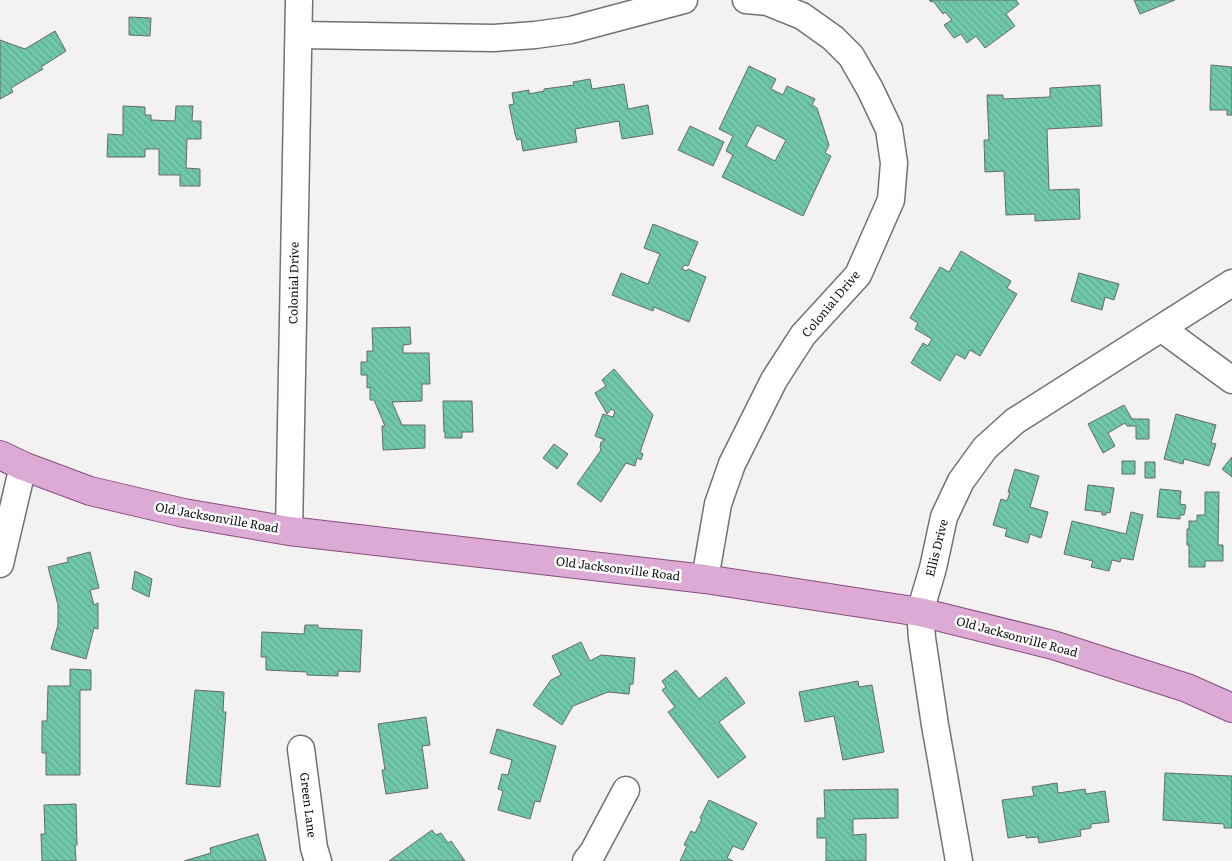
<svg xmlns="http://www.w3.org/2000/svg" width="1232" height="861" viewBox="0 0 1232 861" font-family="Literata,serif">
	<style>
		.building { fill: url(#building-back-hatch); stroke: #666a68; fill-rule: evenodd }
		.lines { fill: none; stroke-linecap: round; stroke-linejoin: round }
		.minor-casing { stroke: #747174; stroke-width: 29 }
		.major-casing { stroke: #874e7e; stroke-width: 30 }
		.minor { stroke: #fff; stroke-width: 26 }
		.major { stroke: #dda9d5; stroke-width: 28 }
		.labels { text-anchor: middle; stroke-width: 5; stroke-linejoin: round; paint-order: stroke }
		.street-label { font-size: 12px; fill: #111011; stroke: #fff }
	</style>
	<defs>
		<pattern id="building-back-hatch" width="6" height="6" patternUnits="userSpaceOnUse" patternTransform="scale(1.25)"><rect width="6" height="6" fill="#70c8ac"/><path d="M-1 5l2 2M0 0l6 6M5-1l2 2" fill="none" stroke="#60ab93"/></pattern>
	</defs>
	<rect width="100%" height="100%" fill="#f4f1f3"/>
	<path class="building" d="M929,0h87l3,4 -13,10 9,12 -30,22 -9,-12 -9,7 -6,-9 -7,4 -10,-13 8,-5 -7,-8 -2,2 -10,-13 -2,1z
		M1134,0h41l-35,14z
		M129,17l22,1 -1,18 -21,-1z
		M55,31l11,20 -25,16 2,2 -32,19 2,4 -13,7v-59l25,9z
		M1211,65l21,2v48h-5v-5h-17z
		M749,66l27,13 -5,10 12,6 4,-9 28,13 -3,6 5,3 12,37 -4,8 6,3 -28,60 -81,-39 11,-22 -7,-4 7,-15 -14,-7zM757,125l29,15 -11,21 -29,-15z
		M590,79l2,10 32,-5 4,25 20,-4 5,29 -31,5 -3,-18 -44,8 2,13 -54,9 -2,-12 -4,1 -2,-6 -6,-29 5,-1 -2,-11 17,-3v4l15,-3v-2l30,-4 -1,-3z
		M1100,85l2,41 -55,3 2,61 30,-1 1,30 -45,2v-7l-29,1 -2,-44 -19,1 -1,-32h5l-2,-45h16v4l47,-2v-9z
		M123,106l22,1v8h6v5l24,1 1,-15h17l-1,15h9v18h-14l-1,29 14,1v17h-20v-11h-21v-26h-14v8h-38l1,-23 15,1z
		M690,126l34,16 -11,24 -35,-16z
		M653,224l45,18 -10,24 -4,-1 -2,4 5,2 1,-2 18,8 -17,45 -35,-15 -1,4 -41,-16 9,-22 27,11 12,-30 -16,-6z
		M961,251l50,30 -4,7 10,6 -37,62 -10,-6 -5,9 -9,-5 -16,27 -29,-18 12,-20 5,3 4,-7 -17,-10 3,-6 -8,-5 30,-51 9,5z
		M1079,273l40,11 -5,16 -9,-3 -3,13 -31,-9z
		M410,327l1,17 -8,1v8h26l1,31h-8v17l-30,1 10,23h23v23l-42,2 -1,-24h3l-11,-26h-4v-13l-3,1v-13h-6v-13h6v-11h6l-1,-23z
		M614,369l39,46 -13,37 3,2 -2,6 -4,-2 -2,8 -9,-3 -25,39 -24,-18 24,-34 -1,-3 1,-5 4,-2 -10,-4 8,-22 10,3 2,-6 -4,-2 -4,5 -12,-21 11,-7 -4,-6z
		M443,401h29l1,31h-11v6h-17v-6h-1z
		M1124,405l8,14h17v20h-13v-13h-9l-2,-3 -17,10 7,13 -12,7 -15,-29z
		M1176,414l40,11 -5,18 5,1 -7,22 -25,-7 -1,5 -19,-5z
		M554,444l14,10 -11,15 -14,-11z
		M1232,457v20l-10,-8z
		M1122,461h13v13h-13z
		M1145,462h10v16h-10z
		M1015,469l24,7 -9,31 18,5 -7,26 -11,-4 -2,9 -23,-7 2,-7 -14,-4 8,-26 6,2 3,-9h-2z
		M1088,485l26,3 -4,25 -4,-1v3h-4v-3l-17,-2z
		M1160,489l21,2 -1,13 6,1 -2,10h-4v4l-23,-2z
		M1205,492h14l-1,53h5v16h-18v6h-16v-22h-2v-16h2v-8h8v-6h8z
		M1131,512l12,3 -10,45 -12,-2 -1,4 -8,-2 -3,11 -18,-4 2,-6 -29,-7 8,-33 54,13z
		M90,552l9,36 -9,2 4,15 4,-2v26l-4,-1 -8,31 -35,-10 7,-24v-20l-10,-38 20,-5 -1,-4z
		M135,571l17,8 -3,18 -17,-8z
		M305,625h13v3l44,2 -2,42 -22,-1v5l-31,-1v-3l-41,-2v-13h-5l1,-25 42,2z
		M581,642l9,19 11,-6 34,3 -2,26h-3l-1,10 -21,-2 -35,14 -11,19 -29,-20 18,-25 10,-5 -9,-19z
		M70,669l21,1v20h-11v85h-34v-22h-4v-32h5l1,-35h22z
		M676,670l23,29 27,-22 19,26 -26,19 27,35 -28,21 -50,-66 7,-5 -13,-17 4,-3 -4,-6z
		M858,681l1,6 13,-2 12,67 -41,8 -9,-44 -29,6 -6,-30z
		M195,690l29,2 -1,20h3l-6,75 -34,-3z
		M426,717l4,28 -8,1 6,42 -42,6 -4,-24h3l-7,-46z
		M497,729l59,17 -16,56 -5,-1 -5,18 -32,-9 5,-19 -5,-2 4,-15 6,1 4,-15 -22,-7z
		M1165,773l67,3v52h-8v-4l-61,-4z
		M1057,783l1,10 27,-4 1,5 19,-3 4,31 -18,2v4l-11,2 1,6 -42,7 -1,-6 -12,1v-3l-18,3 -6,-38 32,-4 -2,-9z
		M898,789v29l-45,1v16l13,-1v27h-40v-23h-9v-20h8l-1,-28z
		M709,800l48,23 -14,27 -10,-4 -6,12 6,3h-53l7,-15 -3,-1 7,-14 4,2 7,-14 -2,-1z
		M76,804l1,41h-2l1,16h-34l-1,-27h4l-1,-29z
		M432,830l4,5 5,-2 7,10 3,-2 14,20h-76z
		M258,834l8,27h-82l27,-8 -1,-5z"/>
	<g class="lines">
		<defs>
			<path id="minor" d="M299,35l195,3 41,-3 36,-5 113,-30
				M1161,328l71,52
				M289,531l10,-531
				M0,564l23,-98
				M705,579l13,-75 14,-40 42,-84 29,-45 55,-60 33,-75 3,-37 -5,-34 -19,-40 -19,-33 -18,-18 -31,-22 -35,-14 -21,-2
				M301,749l13,99 4,13
				M586,861l7,-9 33,-62
				M959,861l-24,-136 -13,-87 -2,-26 13,-44 11,-51 17,-36 24,-33 30,-27 217,-138"/>
			<path id="major" d="M0,455l23,11 67,25 94,22 105,18 416,48 215,33 133,33 134,43 45,20"/>
		</defs>
		<use href="#minor" class="minor-casing"/>
		<use href="#major" class="major-casing"/>
		<use href="#minor" class="minor"/>
		<use href="#major" class="major"/>
	</g>
	<g class="labels">
		<g class="street-label">
			<text transform="translate(294 283) rotate(-89)" y="4">Colonial Drive</text>
			<text transform="translate(831 304) rotate(-50)" y="4">Colonial Drive</text>
			<text transform="translate(217 518) rotate(10)" y="4">Old Jacksonville Road</text>
			<text transform="translate(937 548) rotate(-76)" y="4">Ellis Drive</text>
			<text transform="translate(618 569) rotate(7)" y="4">Old Jacksonville Road</text>
			<text transform="translate(1017 637) rotate(15)" y="4">Old Jacksonville Road</text>
			<text transform="translate(308 805) rotate(83)" y="4">Green Lane</text>
		</g>
	</g>
</svg>
